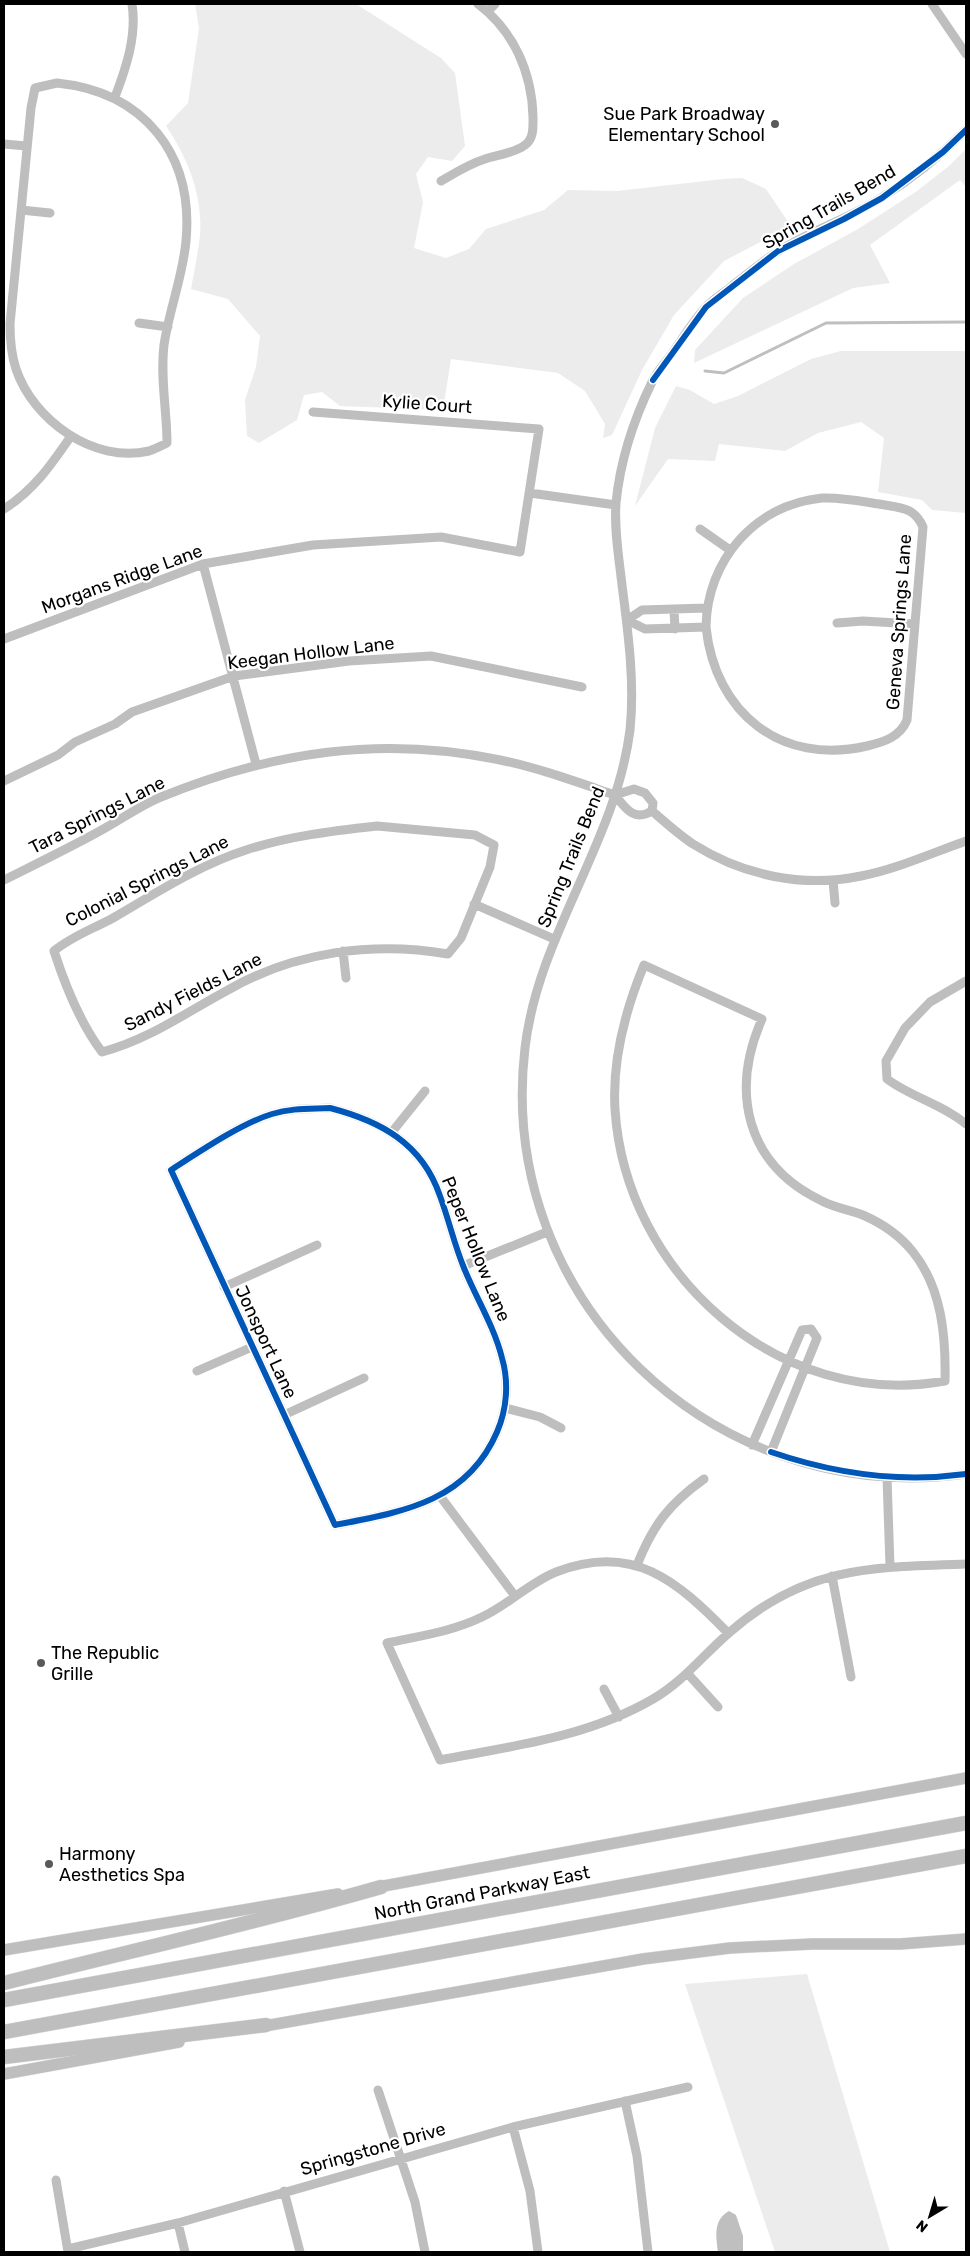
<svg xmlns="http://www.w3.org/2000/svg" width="970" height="2256" viewBox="0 0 970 2256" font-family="Rubik,sans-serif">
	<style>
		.green { fill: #ececec }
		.water { fill: #bfbfbf }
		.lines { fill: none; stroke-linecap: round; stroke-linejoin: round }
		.stream { stroke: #bfbfbf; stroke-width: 3 }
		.major-casing { stroke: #dbdbdb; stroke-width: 12 }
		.highway-casing { stroke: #dbdbdb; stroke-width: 15 }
		.minor { stroke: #bebebe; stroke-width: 9 }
		.major { stroke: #bebebe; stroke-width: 11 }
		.highway { stroke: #bebebe; stroke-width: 14 }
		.cycleway-casing { stroke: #fff; stroke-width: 9 }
		.cycleway { stroke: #0057b8; stroke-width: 6 }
		.poi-dot { fill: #595959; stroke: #fff; stroke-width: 2 }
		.labels { text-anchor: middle; stroke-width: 4.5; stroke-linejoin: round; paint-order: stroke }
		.poi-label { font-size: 18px; fill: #000; stroke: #fff; text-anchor: start }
		.street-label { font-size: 18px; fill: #000; stroke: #fff }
	</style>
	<rect width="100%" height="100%" fill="#fff"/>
	<path class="green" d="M195,4h161l85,54 14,15 10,73 -13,15 -24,-4 -12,17 7,28 -9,46 32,10 23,-9 17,-20 58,-19 24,-20 49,1 106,-12 19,-1 24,11 25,37 -67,35 -50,54 -32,55 -30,65 -9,3 2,-14 -20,-33 -27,-18 -107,-14 -8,51 -103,-4 -18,-14 -18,3 -7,25 -38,23 -12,-7 -2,-36 11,-33 4,-31 -32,-37 -37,-10c3,-17 7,-36 9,-54 3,-39 -12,-77 -34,-109l22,-23 11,-75z
		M966,149v38l-6,-7 -90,65 20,38 -37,5 -159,75 1,-13 48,-52 51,-34 64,-35 59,-38 32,-25z
		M841,351h125v162l-34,-3 -10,-10 -44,-8 6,-54 -23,-16 -43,11 -33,18 -66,-7 -4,17 -47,-2 -33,47 20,-78 21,-42 14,4 24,14 24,-8 73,-37z
		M807,1974l83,278h-115l-90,-268z"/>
	<path class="water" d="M729,2211l7,4 7,21v16h-25c-2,-16 -5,-32 11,-41z"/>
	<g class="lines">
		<path class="stream" d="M705,371l19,2 102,-50 140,-1"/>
		<defs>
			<path id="major" d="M373,1888l593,-110
				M4,1950l334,-56
				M259,2027l384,-68 87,-11 82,-4h88l66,-5
				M4,2074l175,-32"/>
			<path id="highway" d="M4,1983c126,-32 252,-60 377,-96
				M4,2000l962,-177
				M4,2032l962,-176
				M4,2057l262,-32"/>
		</defs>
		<use href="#major" class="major-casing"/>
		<use href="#highway" class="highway-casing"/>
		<path class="minor" d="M932,4l34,50
			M488,11l7,-7
			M57,83c87,9 137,71 129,158 -3,35 -17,69 -22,104 -4,33 3,66 3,98 -6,3 -12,6 -18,8 -55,13 -116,-31 -133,-82 -5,-15 -6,-30 -6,-45l21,-216 4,-20z
			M115,97c11,-29 22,-61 17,-93
			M966,130c-25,25 -54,49 -85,68 -33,21 -72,33 -104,54 -16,10 -30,23 -44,33 -9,8 -20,14 -28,23 -12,13 -22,30 -32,44 -7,10 -16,19 -21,30 -18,37 -32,80 -36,121 -2,27 3,55 6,82 6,47 13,97 8,145 -14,112 -92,205 -105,318 -30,253 191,461 441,426
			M4,144l22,2
			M441,181c14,-8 28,-17 44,-22 12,-4 30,-6 40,-14 9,-6 8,-18 8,-28 -1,-44 -19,-86 -55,-113
			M21,210l29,3
			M139,323l29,4
			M530,493l86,12
			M4,509c30,-19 47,-44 67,-73
			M700,529l30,21
			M203,564l53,200
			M674,610l1,19
			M837,623l26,-2 51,3
			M706,627c1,-66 48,-122 116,-129 19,-1 38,3 57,6 20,4 35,2 44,23l-16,193c-7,17 -23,22 -40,26 -86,20 -152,-33 -161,-119l-61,2 -18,-9 15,-10 64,-2
			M4,639l199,-75 110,-19 128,-8 79,15 19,-123 -226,-17
			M4,781l54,-26 17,-13 40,-18 17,-12 102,-36 115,-15 82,-5 151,31
			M634,789l11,4 8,10 -1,8c-18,11 -27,-3 -37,-16z
			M652,811c13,11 27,24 41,33 51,32 110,44 168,32 36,-7 71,-23 105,-35
			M377,826l98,9 19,10 -4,22 -29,71 -13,16c-75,-13 -154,-2 -220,36 -41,22 -80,50 -126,62 -22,-29 -37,-67 -48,-101 18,-15 39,-22 59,-33 43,-25 86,-53 133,-68 43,-14 86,-19 131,-24z
			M4,880c32,-16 63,-31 94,-48 21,-11 41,-26 63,-35 111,-45 220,-62 339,-37 39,8 77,22 115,35
			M833,880l2,23
			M474,904l80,35
			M343,951l3,27
			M644,965l118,54c-32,73 -16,146 60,182 13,7 29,9 43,15 18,8 36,21 48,36 29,36 33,85 32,129 -166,30 -320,-108 -330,-272 -3,-50 10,-98 29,-144z
			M966,981l-36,21 -25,26 -19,33 1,18c24,18 55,25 79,45
			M330,1108c50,13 92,35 110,88 9,24 14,48 24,72 12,30 30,58 38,90 7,24 5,51 -5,74 -30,70 -95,80 -162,93l-164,-355c28,-18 71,-47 101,-56 19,-6 38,-5 58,-6z
			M392,1132l33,-41
			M463,1266l84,-34
			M224,1287l93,-42
			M197,1371l55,-24
			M505,1408l35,9 21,11
			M284,1415l80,-37
			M752,1445l50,-115 9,-1 6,9 -46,114
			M887,1478l3,88
			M440,1496l75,100
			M637,1565c16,-40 32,-61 67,-86
			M832,1576l19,101
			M728,1633c-51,-52 -95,-91 -172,-61 -27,11 -48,33 -74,45 -31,15 -63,19 -95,26l53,117c73,-14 148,-23 213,-61 31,-18 51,-45 77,-67 75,-66 142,-65 236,-68
			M688,1674l30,33
			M604,1689l15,28
			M378,2090l37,112 10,50
			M625,2101l12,55 11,96
			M513,2127l17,64 8,61
			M56,2180l12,72
			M284,2191l16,61
			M178,2223l7,29
			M68,2249l110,-26 335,-96 175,-40"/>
		<use href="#major" class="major"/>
		<use href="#highway" class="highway"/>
		<defs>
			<path id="cycleway" d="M653,380l53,-73 72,-56 66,-32 38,-21 61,-46 23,-22
				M330,1108c50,13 92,35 110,88 9,24 14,48 24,72 12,30 30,58 38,90 7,24 5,51 -5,74 -30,70 -95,80 -162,93l-164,-355c28,-18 71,-47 101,-56 19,-6 38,-5 58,-6z
				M771,1452c64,22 128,31 195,22"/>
		</defs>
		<use href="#cycleway" class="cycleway-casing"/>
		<use href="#cycleway" class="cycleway"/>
	</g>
	<g class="poi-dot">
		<circle cx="775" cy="124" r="5"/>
		<circle cx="41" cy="1663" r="5"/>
		<circle cx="49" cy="1864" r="5"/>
	</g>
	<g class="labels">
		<g class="poi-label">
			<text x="765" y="120" text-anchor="end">Sue Park Broadway<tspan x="765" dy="21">Elementary School</tspan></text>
			<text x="51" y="1659">The Republic<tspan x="51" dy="21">Grille</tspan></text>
			<text x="59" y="1860">Harmony<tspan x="59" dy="21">Aesthetics Spa</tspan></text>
		</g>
		<g class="street-label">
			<text transform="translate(829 207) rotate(-30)" y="6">Spring Trails Bend</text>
			<text transform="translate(427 404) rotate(4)" y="6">Kylie Court</text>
			<text transform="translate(122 579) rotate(-20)" y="6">Morgans Ridge Lane</text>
			<text transform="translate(899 622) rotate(-86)" y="6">Geneva Springs Lane</text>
			<text transform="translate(311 653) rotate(-7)" y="6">Keegan Hollow Lane</text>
			<text transform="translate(97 815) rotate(-27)" y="6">Tara Springs Lane</text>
			<text transform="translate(571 857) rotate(-68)" y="6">Spring Trails Bend</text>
			<text transform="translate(147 881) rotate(-27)" y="6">Colonial Springs Lane</text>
			<text transform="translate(193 992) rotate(-27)" y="6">Sandy Fields Lane</text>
			<text transform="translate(476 1249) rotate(68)" y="6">Peper Hollow Lane</text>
			<text transform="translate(266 1342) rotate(65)" y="6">Jonsport Lane</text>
			<text transform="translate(482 1893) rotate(-11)" y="6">North Grand Parkway East</text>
			<text transform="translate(373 2149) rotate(-16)" y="6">Springstone Drive</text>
		</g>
	</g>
	<rect width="970" height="2256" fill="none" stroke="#000000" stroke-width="10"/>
	<g transform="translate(930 2216) rotate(218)" stroke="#ffffff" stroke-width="4" paint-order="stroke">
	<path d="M0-4L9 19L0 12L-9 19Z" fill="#000000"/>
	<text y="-8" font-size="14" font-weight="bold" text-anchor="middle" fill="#000000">N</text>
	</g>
</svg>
